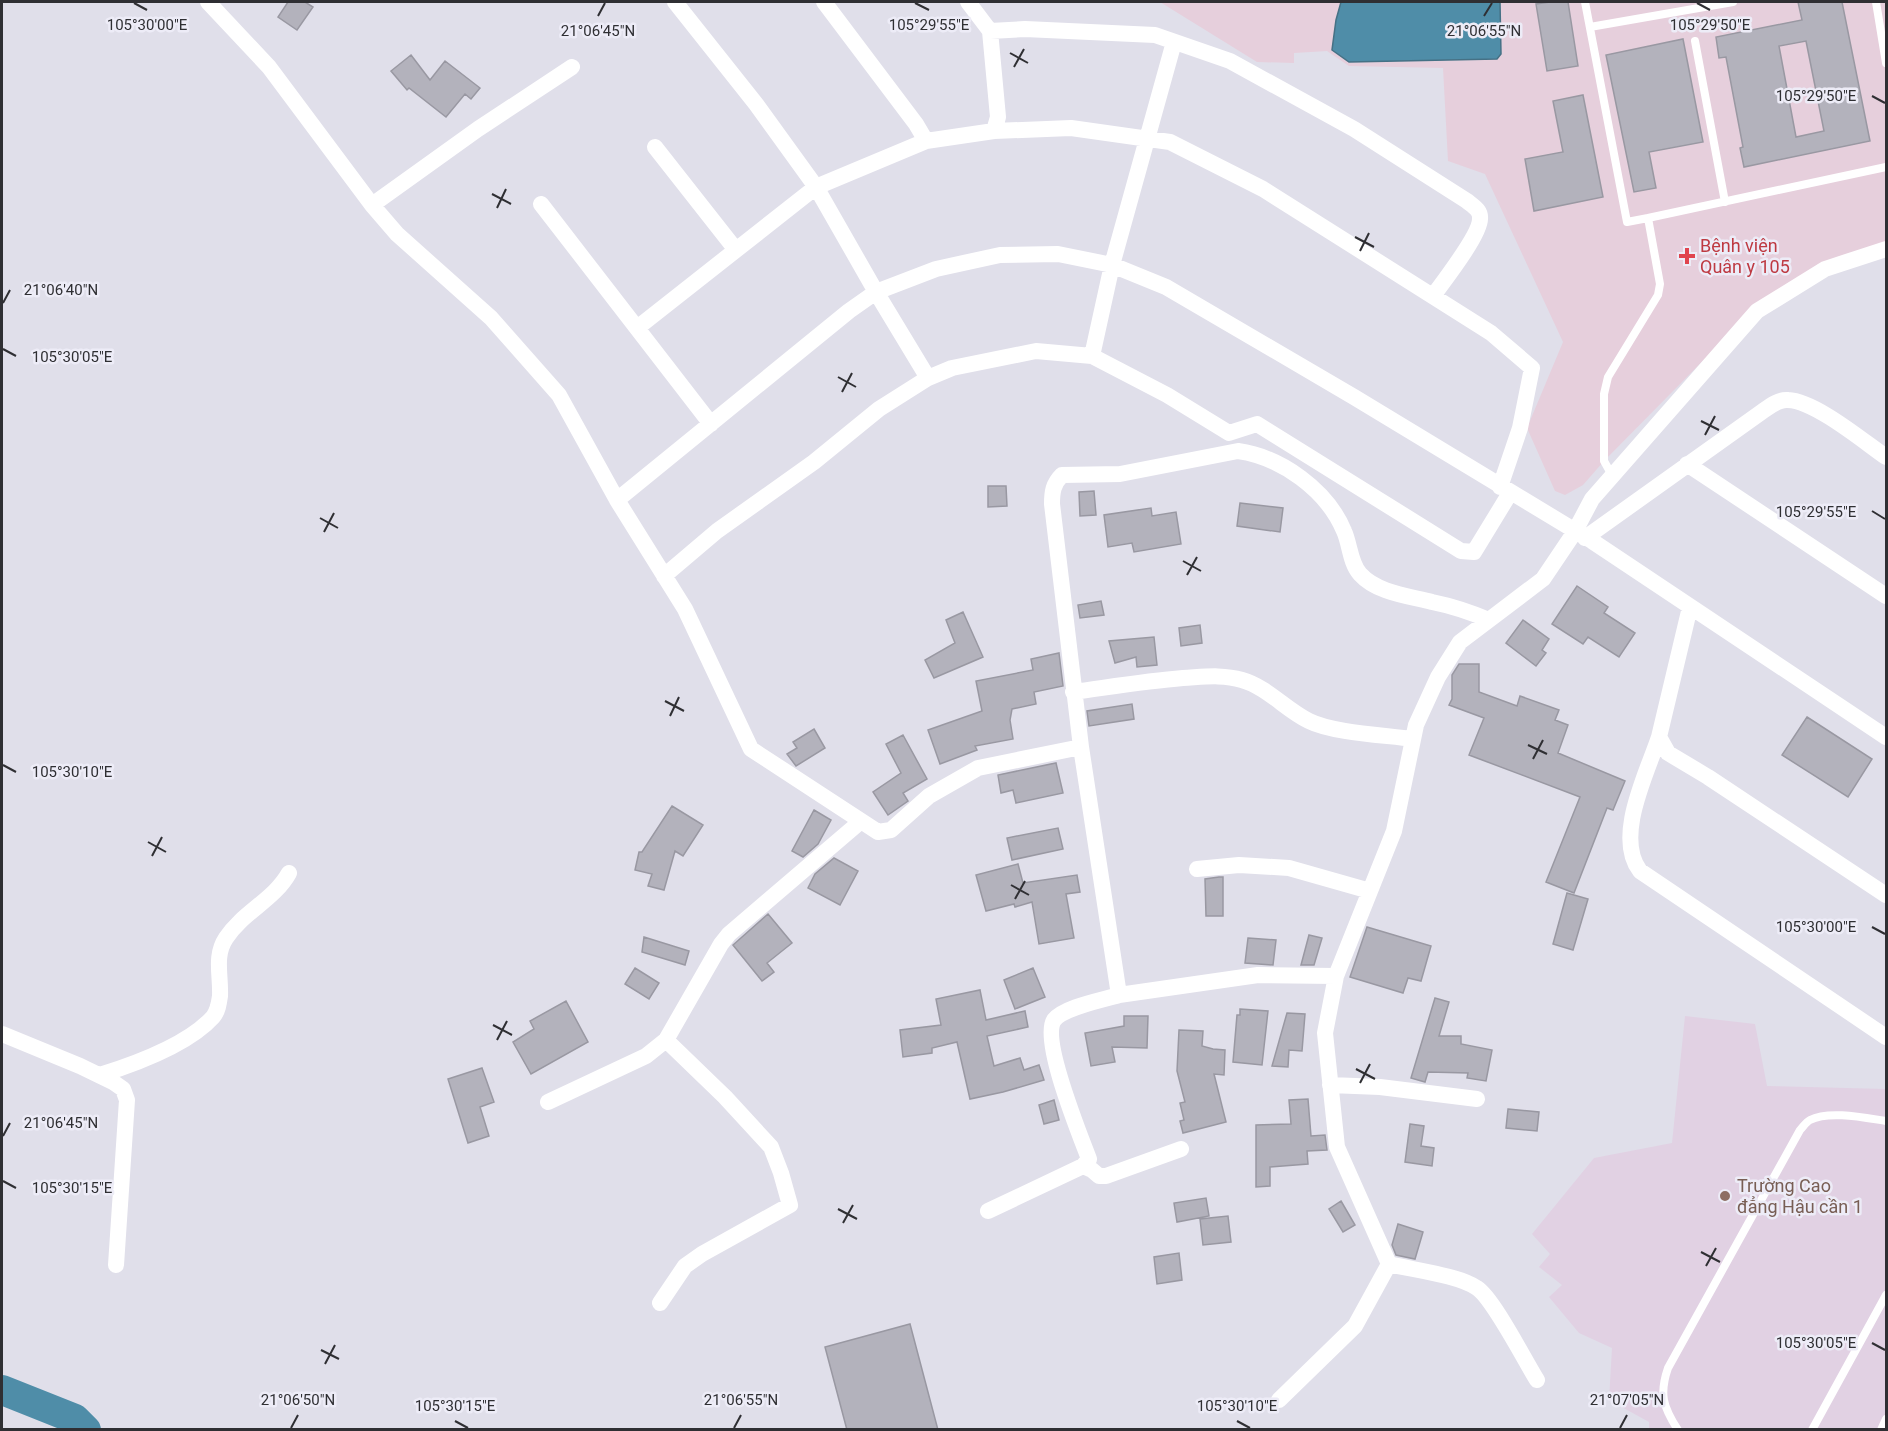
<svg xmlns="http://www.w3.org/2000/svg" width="1888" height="1431" viewBox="0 0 1888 1431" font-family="Roboto,sans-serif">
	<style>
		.education { fill: #e1d1e3 }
		.medical { fill: #e6cfdc }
		.water { fill: #4f8da8; stroke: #457185; stroke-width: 1.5 }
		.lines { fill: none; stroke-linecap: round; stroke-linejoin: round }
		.river { stroke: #4f8da8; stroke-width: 30 }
		.building { fill: #b3b2bc; stroke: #9998a2; stroke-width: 1.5; fill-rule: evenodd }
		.service { stroke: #fff; stroke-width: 8 }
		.minor { stroke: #fff; stroke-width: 16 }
		.ticks { fill: none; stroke: #2f2f33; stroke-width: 2 }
		.health-dot { fill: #e0444e; stroke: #edecf7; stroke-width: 2 }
		.education-dot { fill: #8d6e63; stroke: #edecf7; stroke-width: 2 }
		.labels { text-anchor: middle; stroke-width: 5; stroke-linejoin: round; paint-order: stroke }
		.health-label { font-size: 18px; fill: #be3a42; stroke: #edecf7; text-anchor: start }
		.education-label { font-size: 18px; fill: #785e54; stroke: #edecf7; text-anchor: start }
		.ticks-label { font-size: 15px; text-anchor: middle; fill: #2f2f33; stroke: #edecf7; stroke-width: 5; stroke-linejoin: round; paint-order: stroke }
	</style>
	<rect width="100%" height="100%" fill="#e0dfea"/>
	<path class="education" d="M1685,1016l70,8 12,62 119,3v340h-237v-7l-40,-22 3,-52 -33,-15 -30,-36 13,-12 -23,-18 11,-13 -18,-20 62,-76 78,-15z"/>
	<path class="medical" d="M1160,2h726v244l-132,63 -150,152 -21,24 -18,10 -10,-4 -28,-63 36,-86 -78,-168 -37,-13 -5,-93 -94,-2 -22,-15 -33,2v10l-37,-1z"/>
	<path class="water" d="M1341,2h159l1,52 -4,5 -148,3 -17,-12 4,-30z"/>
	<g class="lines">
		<path class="river" d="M2,1390l73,29 11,11"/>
	</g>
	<path class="building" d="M288,2h17l8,5 -16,23 -19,-13z
		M1550,2h18l10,64 -31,5 -11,-67z
		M1798,2h44l28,139 -126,26 -4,-19 3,-1 -17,-90 -7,1 -3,-21 86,-17zM1806,41l18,90 -28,6 -17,-91z
		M1683,39l20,103 -54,10 7,36 -22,4 -28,-137z
		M411,55l19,25 15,-19 35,27 -9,11 -6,-5 -19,23 -37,-29 -2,2 -16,-19z
		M1583,95l20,102 -69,14 -9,-52 38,-7 -10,-51z
		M988,486h18l1,20 -19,1z
		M1094,491l2,24 -16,1 -1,-24z
		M1240,503l43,5 -3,24 -43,-6z
		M1151,508l1,8 24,-4 5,32 -47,8 -2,-9 -24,4 -4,-32z
		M1577,586l31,21 -4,6 31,20 -16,24 -31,-20 -5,7 -31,-20z
		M1101,601l3,14 -24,3 -2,-13z
		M963,612l20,45 -49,21 -9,-18 30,-17 -9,-23z
		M1523,620l26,19 -7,11 4,3 -10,13 -30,-23z
		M1200,625l2,18 -21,3 -2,-18z
		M1154,637l3,28 -20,2 -1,-10 -21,6 -6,-22z
		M1059,653l4,33 -29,6 2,12 -24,5 -2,11 3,19 -38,7 2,4 -37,14 -12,-34 54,-19 -6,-30 57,-11 -2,-11z
		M1459,664h20v28l38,14 3,-10 39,14 -4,10 13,5 -10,28 67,28 -12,29 -6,-2 -33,85 -28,-11 34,-85 -111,-42 15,-37 -35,-13 3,-6v-24z
		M1132,704l2,15 -45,7 -2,-15z
		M1807,717l65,42 -24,38 -66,-42z
		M814,729l11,19 -29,18 -9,-12 10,-6 -4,-6z
		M903,735l24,44 -24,14 5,8 -20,14 -15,-23 28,-19 -15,-29z
		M1056,763l7,30 -47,10 -3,-13 -12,3 -3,-18z
		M672,806l31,19 -20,31 -8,-5 -11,39 -16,-4 4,-12 -17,-4 4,-18h3z
		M814,810l17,10 -13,24 -15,13 -11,-6z
		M1058,828l5,21 -51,11 -5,-22z
		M834,858l24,13 -18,34 -32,-17 7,-14z
		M1018,864l5,19 54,-8 3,17 -14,2 8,44 -35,6 -7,-42 -17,5 -1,-3 -28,7 -10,-36z
		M1219,877h4v39h-17l-1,-37z
		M1567,893l21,6 -15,51 -20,-6z
		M768,914l24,29 -25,20 7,9 -12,9 -29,-36z
		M1367,927l64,19 -10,35 -13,-3 -5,15 -53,-16z
		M1309,935l13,3 -8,27h-13z
		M644,937l45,14 -4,14 -43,-13z
		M1248,938l28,2 -3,25 -28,-2z
		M635,968l24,15 -10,16 -24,-15z
		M1033,968l12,29 -30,12 -11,-29z
		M980,990l6,30 39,-9 3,16 -41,9 7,30 26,-8 4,12 15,-5 5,15 -41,12 -33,7 -13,-57 -25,6v5l-29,4 -3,-27 41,-5 -5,-26z
		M1435,998l14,4 -10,34h22v8l31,6 -6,31 -19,-3 1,-5 -40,-1 -3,10 -14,-4z
		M566,1001l22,41 -57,32 -18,-32 21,-13 -4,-8z
		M1240,1009l28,2 -6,54 -29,-3 4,-47h3z
		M1287,1013l18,1 -3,37 -13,-1 -1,17 -16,-1z
		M1124,1016h24l-1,32 -35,-1 3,15 -24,4 -6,-33 39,-7z
		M1179,1030l24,1 -1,15 11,3 12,1 -1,25 -10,-1 12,48 -43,11 -3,-12 4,-1 -4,-17 5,-1 -8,-31z
		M482,1068l12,34 -14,5 9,29 -21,7 -20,-64z
		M1308,1099l3,37 14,-1 2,15 -20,1 1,13 -38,3v19l-14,1v-62l35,-1 -2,-24z
		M1054,1100l5,20 -15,4 -5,-19z
		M1508,1109l31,3 -2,19 -31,-3z
		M1410,1124l14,2 -3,20 13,2 -2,18 -27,-4z
		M1206,1198l3,18 -32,6 -3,-19z
		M1341,1201l14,24 -12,7 -14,-23z
		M1228,1216l3,26 -28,3 -3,-26z
		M1398,1224l25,8 -8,27 -19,-4 -4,-10z
		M1179,1253l3,27 -25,4 -3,-27z
		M910,1324l28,106h-91l-22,-83z"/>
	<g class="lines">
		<path class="service" d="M1585,2l42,220 21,-4
			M1876,2l10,61
			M1590,27l143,-25
			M1695,41l30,161
			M1613,477l-9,-16v-67l4,-17 50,-82 2,-11 -12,-66 238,-51
			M1678,1430c-15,-23 -19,-36 -10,-62l132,-238c3,-3 6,-8 10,-10 19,-10 56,-2 76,1
			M1812,1430l74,-135
			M1881,1430l5,-11"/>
		<path class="minor" d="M208,2l61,65 103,138 25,29 94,84 68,77 58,105 68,109 66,140 127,83 13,-2 38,-34 49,-28 103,-21 38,248 139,-20 78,1
			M675,2l81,102 60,83 60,105 52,86
			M824,2l92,122 10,17
			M990,31l35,-2 130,6 75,26 124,68 113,72c6,5 14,9 13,18 0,16 -37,63 -47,77
			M994,131l77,-3 99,14 93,47 228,144 41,35 -12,60 -20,59
			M655,147l81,103
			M541,204l170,220
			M372,205l106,-76 94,-62
			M637,328l179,-141 110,-46 68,-10 4,-14 -8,-86 -22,-29
			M1092,356l20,-91 62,-223
			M1687,464l199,132
			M617,500l232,-189 27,-19 60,-23 64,-14 58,-1 54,11 54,22 188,110 238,144 294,196
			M1585,538l178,-127c7,-5 16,-12 25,-11 27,1 75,41 98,57
			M664,576l53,-45 97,-69 65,-53 49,-31 24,-10 84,-17 56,5 75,39 62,38 28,-9 204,127 13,1 36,-59
			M1690,607l-31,130 9,16 40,24 178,118
			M1073,692c37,-5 73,-11 110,-14 20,-1 39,-4 59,2 25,7 44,30 67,41 24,12 76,14 104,18
			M1659,737c-12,36 -45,100 -19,134l246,166
			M1081,747l-29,-243c0,-12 1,-20 10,-29l58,-1 118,-23c43,6 89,39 106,80 6,13 6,32 16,43 17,19 49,22 72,28 20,4 38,10 57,18
			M1197,869l42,-4 50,3 81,23
			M2,1034l78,32 33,16 10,7 4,11 -11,165
			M100,1075c35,-11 88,-30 113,-58 5,-6 6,-14 7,-21 1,-21 -6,-40 6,-58 17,-26 48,-38 63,-65
			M1330,1085l50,2 97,12
			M548,1102l98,-46 20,-16 55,-96 8,-10 131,-112
			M1083,1166l9,4 7,6h7l75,-27
			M988,1211l95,-45 6,-7c-9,-24 -48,-119 -35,-139 10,-13 49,-20 65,-25
			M1389,1264l-52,-117 -12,-114 11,-57 58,-145 22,-106 22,-48 22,-35 83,-63 31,-46 18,-34 165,-188 68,-42 61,-20
			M1389,1264c24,6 69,11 88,24 16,10 48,73 60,92
			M660,1303l25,-37 17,-12 88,-49 -9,-32 -10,-26 -46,-50 -59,-57
			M1279,1400l76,-74 34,-62"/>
	</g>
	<path class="ticks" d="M134,3l13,7M915,3l14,7M1697,3l13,7M598,16l7,-13M1484,16l8,-13M1010,53l18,10M1014,67l10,-18M1872,96l13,7M492,194l19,10M497,208l9,-19M1355,237l19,10M1360,251l9,-18M3,303l7,-13M3,349l13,7M838,377l18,10M842,392l10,-19M1701,421l18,9M1705,435l10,-19M1872,511l13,8M320,518l18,10M324,532l10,-19M1183,561l18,10M1187,575l10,-18M665,701l19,10M670,716l9,-19M1528,745l19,9M1533,759l10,-19M3,765l13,7M148,842l18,10M152,856l10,-19M1011,885l18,10M1015,899l10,-18M1872,927l13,7M493,1025l19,10M497,1040l10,-19M1356,1069l19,10M1360,1083l10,-19M3,1136l7,-13M3,1181l13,7M838,1209l19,10M843,1223l10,-18M1701,1252l19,10M1706,1266l10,-18M1872,1343l13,7M321,1350l18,9M325,1364l10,-19M455,1421l13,7M1237,1421l13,7M291,1428l7,-13M734,1428l7,-13M1620,1428l7,-13"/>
	<path class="health-dot" d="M1684 247h6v6h6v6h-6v6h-6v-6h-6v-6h6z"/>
	<circle class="education-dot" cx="1725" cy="1196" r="6"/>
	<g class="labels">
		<g class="health-label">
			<text x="1700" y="252">Bệnh viện<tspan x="1700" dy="21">Quân y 105</tspan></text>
		</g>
		<g class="education-label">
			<text x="1737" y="1192">Trường Cao<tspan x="1737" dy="21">đẳng Hậu cần 1</tspan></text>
		</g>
	</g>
	<g class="ticks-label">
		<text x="147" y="30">105°30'00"E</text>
		<text x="929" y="30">105°29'55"E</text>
		<text x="1710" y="30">105°29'50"E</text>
		<text x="598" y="36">21°06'45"N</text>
		<text x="1484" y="36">21°06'55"N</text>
		<text x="1816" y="101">105°29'50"E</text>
		<text x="61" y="295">21°06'40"N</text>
		<text x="72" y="362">105°30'05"E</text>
		<text x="1816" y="517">105°29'55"E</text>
		<text x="72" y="777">105°30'10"E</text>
		<text x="1816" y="932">105°30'00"E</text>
		<text x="61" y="1128">21°06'45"N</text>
		<text x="72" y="1193">105°30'15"E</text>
		<text x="1816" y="1348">105°30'05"E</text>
		<text x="298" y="1405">21°06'50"N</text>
		<text x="741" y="1405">21°06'55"N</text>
		<text x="1627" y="1405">21°07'05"N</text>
		<text x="455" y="1411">105°30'15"E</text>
		<text x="1237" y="1411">105°30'10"E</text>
	</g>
	<rect width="1888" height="1431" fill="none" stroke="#2f2f33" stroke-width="6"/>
</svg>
